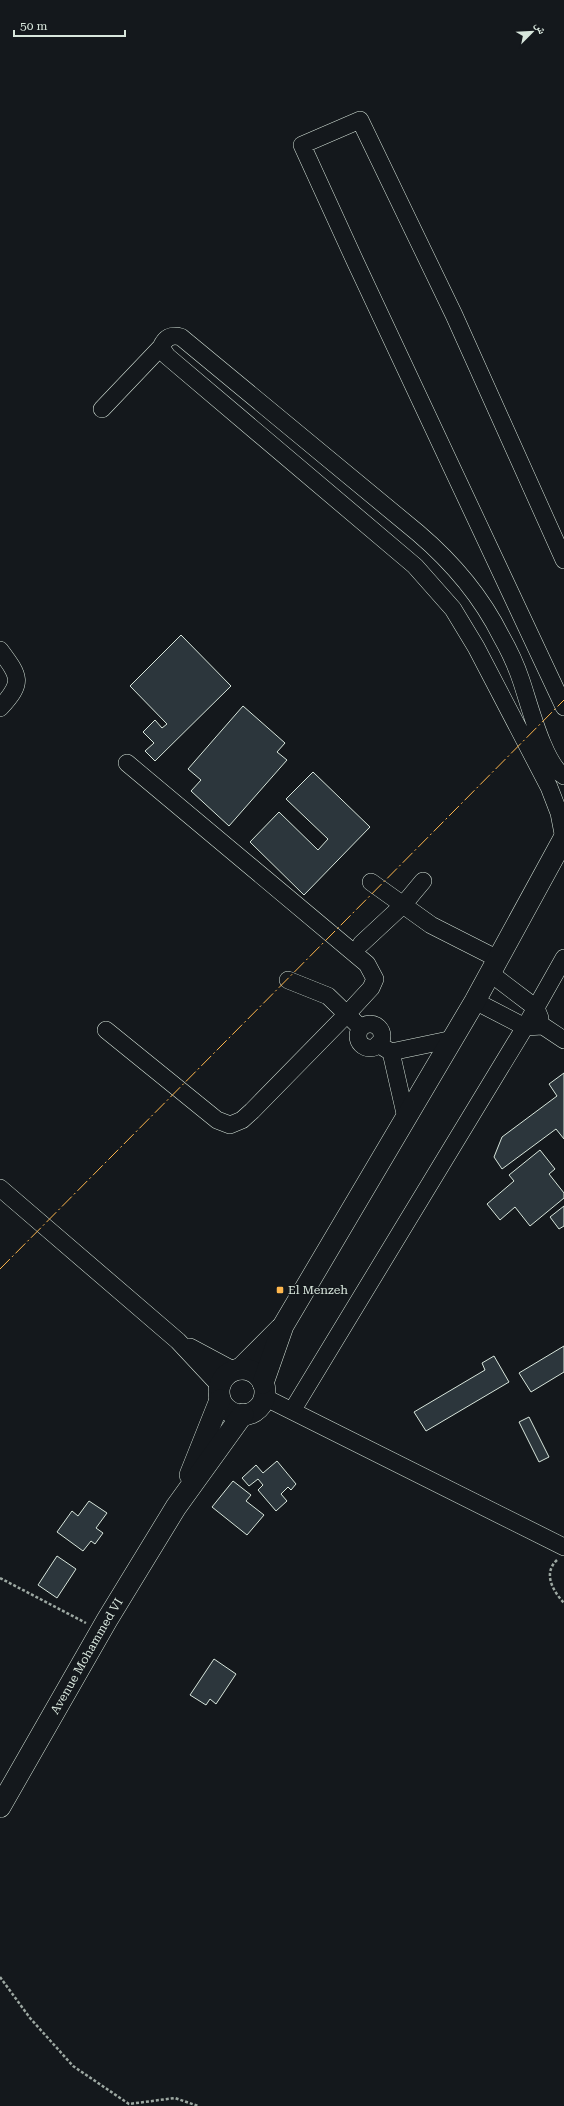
<svg xmlns="http://www.w3.org/2000/svg" width="564" height="2106" viewBox="0 0 564 2106" font-family="'Roboto Serif','Noto Naskh Arabic',serif">
	<style>
		.building { fill: #2c363c; stroke: #d8e6dc }
		.lines { fill: none; stroke-linecap: round; stroke-linejoin: round }
		.minor-casing { stroke: #d8e6dc; stroke-width: 18 }
		.major-casing { stroke: #d8e6dc; stroke-width: 22 }
		.path { stroke: #9da8a2; stroke-width: 2.5; stroke-dasharray: 3 2; stroke-linecap: butt }
		.minor { stroke: #14181c; stroke-width: 17 }
		.major { stroke: #14181c; stroke-width: 21 }
		.power { stroke: #ffb74d; stroke-width: 1; stroke-dasharray: 14 3 2 3; stroke-linecap: butt }
		.poi-dot { fill: #ffb74d; stroke: #14181c; stroke-width: 1.5 }
		.labels { text-anchor: middle; stroke-width: 3; stroke-linejoin: round; paint-order: stroke }
		.poi-label { font-size: 12px; fill: #d8e6dc; stroke: #14181c; text-anchor: start }
		.street-label { font-size: 12px; fill: #d8e6dc; stroke: #14181c }
	</style>
	<rect width="100%" height="100%" fill="#14181c"/>
	<path class="building" d="M181,635l50,51 -76,75 -10,-10 9,-8 -11,-11 12,-12 7,8 5,-4 -37,-38z
		M243,706l42,37 -8,9 10,8 -58,66 -38,-35 10,-11 -13,-11z
		M313,772l57,55 -66,68 -54,-53 29,-30 39,38 10,-11 -42,-40z
		M564,1073v66l-8,-10 -54,40 -8,-12 8,-20 55,-41 -8,-12z
		M540,1150l15,19 -6,5 15,19v5l-34,28 -15,-19 -15,13 -13,-16 27,-23 -5,-6z
		M564,1206v20l-5,3 -9,-12z
		M564,1346v26l-33,20 -12,-19z
		M494,1356l15,26 -83,49 -12,-19 71,-42 -3,-7z
		M529,1417l20,40 -10,5 -20,-40z
		M277,1461l19,23 -5,6 -3,-3 -7,7 6,7 -11,10 -18,-21 5,-5 -5,-6 -9,7 -7,-8 14,-13 7,8z
		M233,1481l18,14 -5,6 18,14 -17,20 -35,-28z
		M89,1501l18,12 -11,15 7,5 -8,11 -4,-3 -8,10 -26,-19 15,-21 6,5z
		M57,1556l19,13 -19,29 -19,-13z
		M214,1659l22,15 -20,30 -6,-5 -4,6 -16,-10z"/>
	<g class="lines">
		<defs>
			<path id="minor" d="M102,409l59,-62
				M564,560l-110,-245 -94,-195 -58,25 53,116 209,446
				M0,650c20,27 24,32 0,58
				M564,839l-5,-26 -10,-26 -73,-140 -23,-38 -38,-43 -248,-210 -6,-9c4,-9 10,-13 20,-10l237,196c34,29 63,63 83,103 8,14 15,29 20,44 8,23 23,84 43,96
				M371,882l60,43 67,34
				M361,944l42,-39 20,-24
				M564,958l-39,69 -233,384 272,136
				M490,973l46,35 4,10
				M288,980l40,16 33,32
				M475,1001l50,26 18,-1 21,14
				M358 1036a12 12 0 1 1 24 0a12 12 0 1 1-24 0Z
				M106,1030l111,90 13,5 12,-5 10,-9 95,-97 24,-26 4,-9 -8,-15 -240,-201
				M378,1044l13,8 62,-13
				M391,1052l15,66
				M0,1188l178,153 42,45
				M190,1347l43,23
				M264,1397l28,14"/>
			<g id="major">
				<path d="M240,1369l40,-40"/>
				<circle cx="242" cy="1392" r="23"/>
				<path d="M263,1383l20,-57 192,-325 89,-163"/>
				<path d="M190,1475l30,-75"/>
				<path id="s1" d="M0,1807l107,-187 69,-113 67,-93"/>
			</g>
		</defs>
		<use href="#minor" class="minor-casing"/>
		<use href="#major" class="major-casing"/>
		<path class="path" d="M557,1560c-15,14 -3,32 7,43
			M0,1578l86,45
			M0,1977l30,41 43,48 56,38 46,-6 23,8"/>
		<use href="#minor" class="minor"/>
		<use href="#major" class="major"/>
		<path class="power" d="M0,1269l564,-569"/>
	</g>
	<rect class="poi-dot" x="276" y="1286" width="8" height="8" rx="2"/>
	<g class="labels">
		<g class="poi-label">
			<text x="288" y="1294">El Menzeh</text>
		</g>
		<g class="street-label">
			<text dy="4" stroke="none"><textPath href="#s1" startOffset="174">Avenue Mohammed VI</textPath></text>
		</g>
	</g>
	<g transform="translate(532 32) rotate(66)" stroke="#14181c" stroke-width="3" paint-order="stroke">
	<path d="M0-3L7 15L0 10L-7 15Z" fill="#d8e6dc"/>
	<text y="-6" font-size="11" font-weight="bold" text-anchor="middle" fill="#d8e6dc">ش</text>
	</g>
	<path d="M14 30v6h111v-6" fill="none" stroke="#d8e6dc" stroke-width="2"/>
	<text x="20" y="30" font-size="12" fill="#d8e6dc" stroke="#14181c" stroke-width="3" paint-order="stroke">50 m</text>
</svg>
